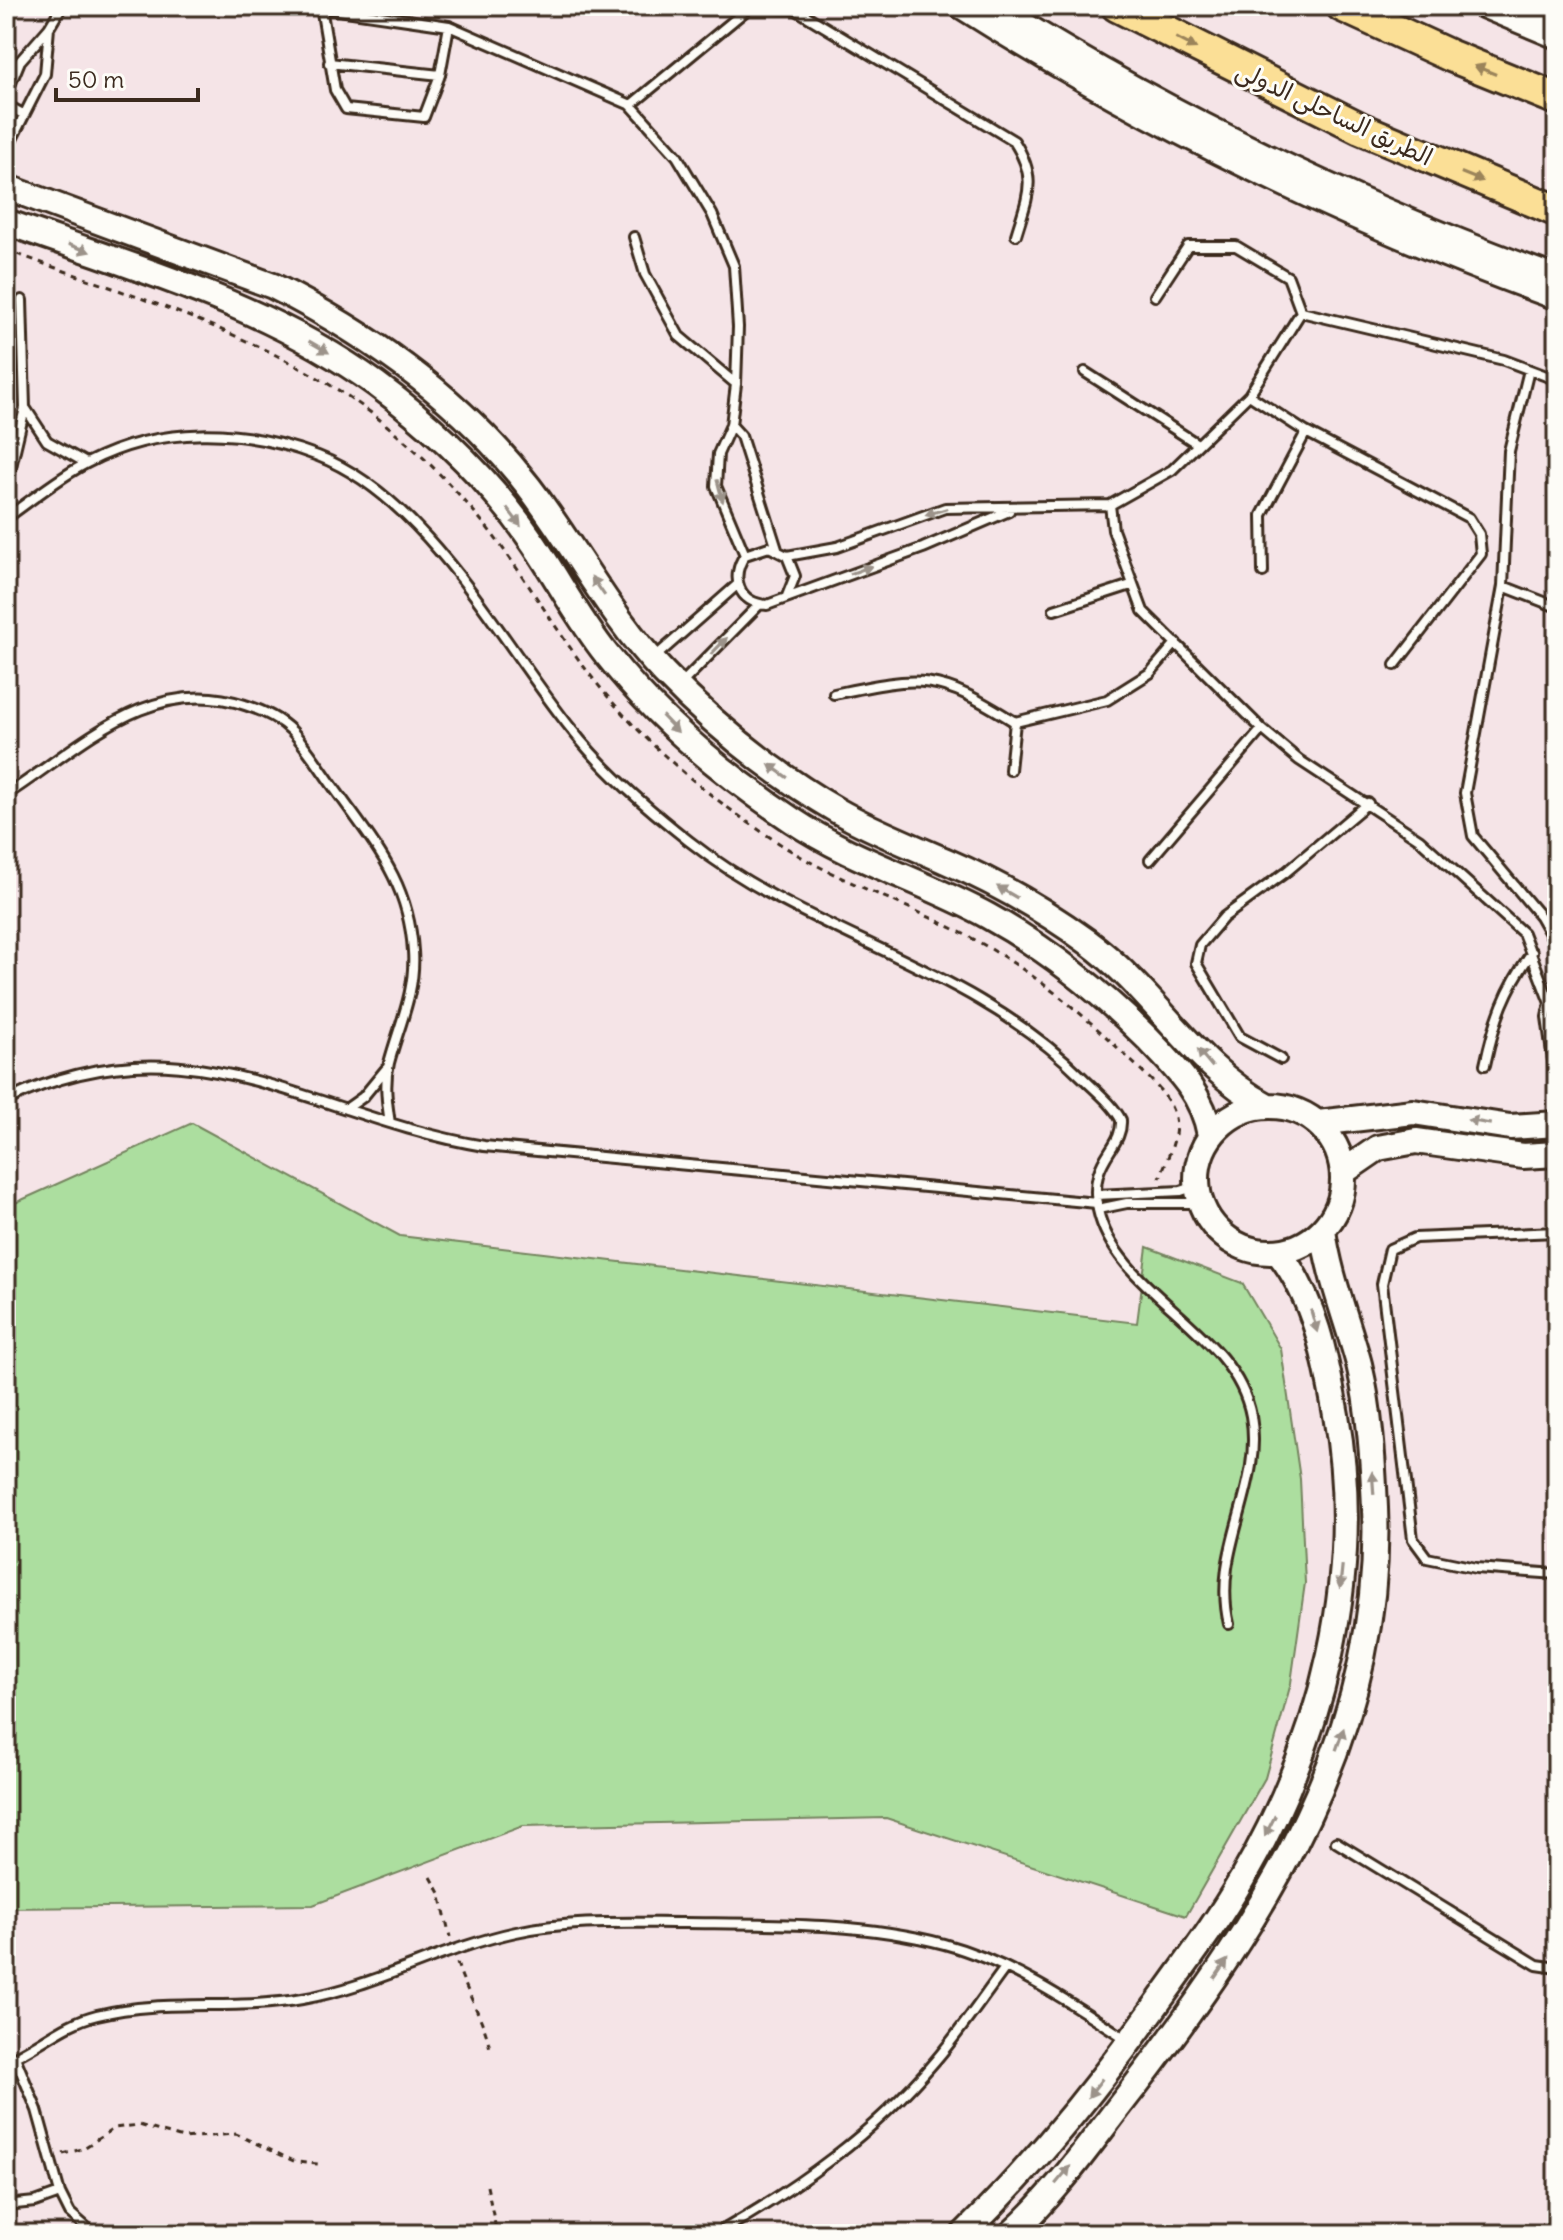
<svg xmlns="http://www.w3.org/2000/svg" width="1563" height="2240" viewBox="0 0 1563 2240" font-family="Delius,'Playpen Sans Arabic',sans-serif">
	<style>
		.green { fill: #acde9f; stroke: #74845e; stroke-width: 2 }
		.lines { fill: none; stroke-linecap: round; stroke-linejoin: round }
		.lane-casing { stroke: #3b2a1e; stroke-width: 14 }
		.secondary-casing { stroke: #3b2a1e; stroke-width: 30 }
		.highway-casing { stroke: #3b2a1e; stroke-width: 36 }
		.path { stroke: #3b2a1e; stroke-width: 3; stroke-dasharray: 6 6; stroke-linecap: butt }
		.lane { stroke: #fdfcf7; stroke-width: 8 }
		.secondary { stroke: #fdfcf7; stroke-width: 24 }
		.highway { stroke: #fbdf96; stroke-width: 30 }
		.oneway { fill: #9b845a }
		.oneway2 { fill: #9c938a }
		.labels { text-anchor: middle; stroke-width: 6; stroke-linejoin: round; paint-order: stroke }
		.street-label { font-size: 24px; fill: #3b2a1e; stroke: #fdfcf7 }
	</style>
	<rect width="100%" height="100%" fill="#f5e4e7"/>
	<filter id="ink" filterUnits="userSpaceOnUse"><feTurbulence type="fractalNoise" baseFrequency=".0125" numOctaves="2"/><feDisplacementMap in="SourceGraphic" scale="16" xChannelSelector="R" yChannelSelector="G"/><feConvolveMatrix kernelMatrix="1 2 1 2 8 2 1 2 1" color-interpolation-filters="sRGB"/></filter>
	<g filter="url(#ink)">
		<path class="green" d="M192,1123l208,113 737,87 10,-76 95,36 39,66 19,130 5,104 -14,100 -26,95 -79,138 -300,-98 -363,8 -210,79 -307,3v-701z"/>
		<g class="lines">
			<defs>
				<path id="lane" d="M311,6l138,20 182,79 46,51 35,58 22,52 4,61 -2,57 -5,41 -13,29 -2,32 29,69
					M321,7l14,83 11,19 78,8 16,-42 9,-49
					M329,63l111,12
					M6,95l14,-34 29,-33 13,-22
					M6,105l17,9
					M631,105l119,-98 45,2 219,132c24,38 14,54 2,94
					M6,151l39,-77 4,-46
					M634,237l11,37 34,62 57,48
					M1301,312l203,48 53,20
					M1529,370l-20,81 -6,135 -38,207 8,43 67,80 17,30
					M1085,372l111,71
					M1249,395l57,37 163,86 10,16 2,20 -86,111
					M26,409l21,32 39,22
					M731,425l10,11 36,113
					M6,488l19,-80 -3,-108
					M1110,505l3,25 30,81 119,118 37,31 120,79 104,94 27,70 7,6
					M6,518c26,-18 53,-41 81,-55 73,-38 156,-36 231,-7 109,42 183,186 254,274 33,42 75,78 117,111 123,97 280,123 394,237 13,13 30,26 38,42 2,30 -34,38 -23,90 18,83 137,119 153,206 13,72 -40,134 -22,208
					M787,556l50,-9 108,-39 165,-3 62,-35 77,-75 52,-83 -13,-35 -52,-31h-48l-33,50
					M1263,572l-1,-57 44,-83
					M1503,586l54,21
					M787,596l8,-20 -8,-20 -18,-9 -24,8c-15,22 -7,48 22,50l156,-57 86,-37
					M1054,610l77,-25
					M654,658l83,-73
					M679,686l80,-81
					M834,694c88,-19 103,-21 181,28
					M1010,770l5,-48 92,-22 43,-27 26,-30
					M6,795c73,-47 145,-122 239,-90 16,5 35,14 47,26 19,21 34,47 51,69 36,50 66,86 70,151 3,41 -14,74 -24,112 -5,20 -2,41 1,60
					M1150,860l112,-131
					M1550,1003l-3,14 10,73
					M1281,1059l-41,-22 -44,-74 4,-18 24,-28 62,-45 82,-69
					M1485,1065c10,-46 20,-75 47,-113
					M6,1101c182,-90 304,16 478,45l613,57
					M346,1109l17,-12 23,-28
					M1096,1195l85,-4 15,-5
					M1098,1209l29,-6h73
					M1557,1232l-142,6 -25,11 -8,35 31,255 14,19 49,10 81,6
					M1336,1842l201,123 20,3
					M15,2057l22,53 23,83 10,20 24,21
					M6,2061c32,-13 57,-38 91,-46 68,-17 137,-4 205,-16 74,-13 140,-51 214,-67 54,-12 114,-9 169,-9 86,1 176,-1 259,21 66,18 126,58 182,95
					M6,2205l29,-3 25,-9
					M716,2234c83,-47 157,-100 219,-173 25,-29 47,-62 70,-93"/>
				<path id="secondary" d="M962,6c186,118 388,216 595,291
					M993,6c176,111 369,202 564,273
					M1485,6l72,30
					M1544,6l13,5
					M6,187l267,99c98,49 188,113 256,201 46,60 82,131 135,186 51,53 110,101 174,138 35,20 72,34 108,50 49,21 98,49 142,81 66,48 107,126 178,163
					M6,222c126,45 260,82 370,162 60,44 116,98 158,160 25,37 45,76 73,111 51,65 116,119 185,165 61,41 132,61 196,96 58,32 113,76 160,123 28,29 55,55 62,96
					M1197 1179a73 73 0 1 1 146 0a73 73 0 1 1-146 0Z
					M1318,1123l95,-11 97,15 47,-3
					M1343,1172l35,-24 38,-7 107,15 34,-2
					M964,2234c71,-70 132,-145 190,-226 30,-42 62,-84 88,-129 81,-139 122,-305 94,-464 -10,-56 -21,-117 -58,-163
					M1011,2234c47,-42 85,-99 124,-148 131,-171 249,-353 240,-578 -2,-47 -5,-98 -16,-144 -12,-45 -30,-88 -36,-134"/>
				<path id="highway" d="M1117,6l243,122 197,83
					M1342,6l109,50 106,43"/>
			</defs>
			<use href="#lane" class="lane-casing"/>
			<use href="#secondary" class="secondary-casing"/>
			<use href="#highway" class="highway-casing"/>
			<path class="path" d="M6,250c117,43 238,78 343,147 50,34 98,81 136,128 37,46 67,100 103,147 54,71 122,127 197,175 55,35 117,55 175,85 63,32 118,76 168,126 16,15 43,38 47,60 4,21 -9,41 -15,60
				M431,1877l9,16 10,44
				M457,1963c9,30 27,55 33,86
				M63,2154l19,-5 33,-21 24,-3 44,13 53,-4 60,28 22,2
				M487,2186l10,48"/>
			<use href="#lane" class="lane"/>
			<use href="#secondary" class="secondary"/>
			<use href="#highway" class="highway"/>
		</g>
		<defs><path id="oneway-solid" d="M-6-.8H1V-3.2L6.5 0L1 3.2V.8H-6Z" transform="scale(2)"/></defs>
		<g class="oneway">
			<use href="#oneway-solid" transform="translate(1186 43) rotate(28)"/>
			<use href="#oneway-solid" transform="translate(1485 70) rotate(-158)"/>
			<use href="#oneway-solid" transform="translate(1472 177) rotate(22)"/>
		</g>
		<g class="oneway2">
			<use href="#oneway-solid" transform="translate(79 248) rotate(20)"/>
			<use href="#oneway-solid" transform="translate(319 347) rotate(30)"/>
			<use href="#oneway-solid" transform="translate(720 491) rotate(75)"/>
			<use href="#oneway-solid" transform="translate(936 512) rotate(163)"/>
			<use href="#oneway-solid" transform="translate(514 517) rotate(53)"/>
			<use href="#oneway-solid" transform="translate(861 570) rotate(-20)"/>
			<use href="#oneway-solid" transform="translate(598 586) rotate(-125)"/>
			<use href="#oneway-solid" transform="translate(719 646) rotate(-46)"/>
			<use href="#oneway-solid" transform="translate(670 724) rotate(46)"/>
			<use href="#oneway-solid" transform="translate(778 771) rotate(-145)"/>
			<use href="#oneway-solid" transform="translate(1007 892) rotate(-150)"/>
			<use href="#oneway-solid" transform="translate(1205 1058) rotate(-130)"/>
			<use href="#oneway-solid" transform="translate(1479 1122) rotate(-170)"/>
			<use href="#oneway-solid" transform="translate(1314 1321) rotate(74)"/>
			<use href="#oneway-solid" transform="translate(1373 1483) rotate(-94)"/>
			<use href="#oneway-solid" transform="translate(1341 1577) rotate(96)"/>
			<use href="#oneway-solid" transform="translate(1340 1739) rotate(-71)"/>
			<use href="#oneway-solid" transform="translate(1270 1826) rotate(117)"/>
			<use href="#oneway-solid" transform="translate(1221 1969) rotate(-55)"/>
			<use href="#oneway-solid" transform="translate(1095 2088) rotate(127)"/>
			<use href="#oneway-solid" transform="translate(1063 2175) rotate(-50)"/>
		</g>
	</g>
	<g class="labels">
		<g class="street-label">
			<text transform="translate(1334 114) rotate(25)" y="8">الطريق الساحلى الدولى</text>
		</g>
	</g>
	<rect width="1563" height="2240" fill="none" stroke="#fdfcf7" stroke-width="32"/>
	<rect x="16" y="16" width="1531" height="2208" fill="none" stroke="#3b2a1e" stroke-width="3" filter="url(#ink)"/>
	<path d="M56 88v12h142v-12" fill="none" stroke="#3b2a1e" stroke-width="4"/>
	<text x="68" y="88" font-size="24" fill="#3b2a1e" stroke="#fdfcf7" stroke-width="6" paint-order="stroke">50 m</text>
</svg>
